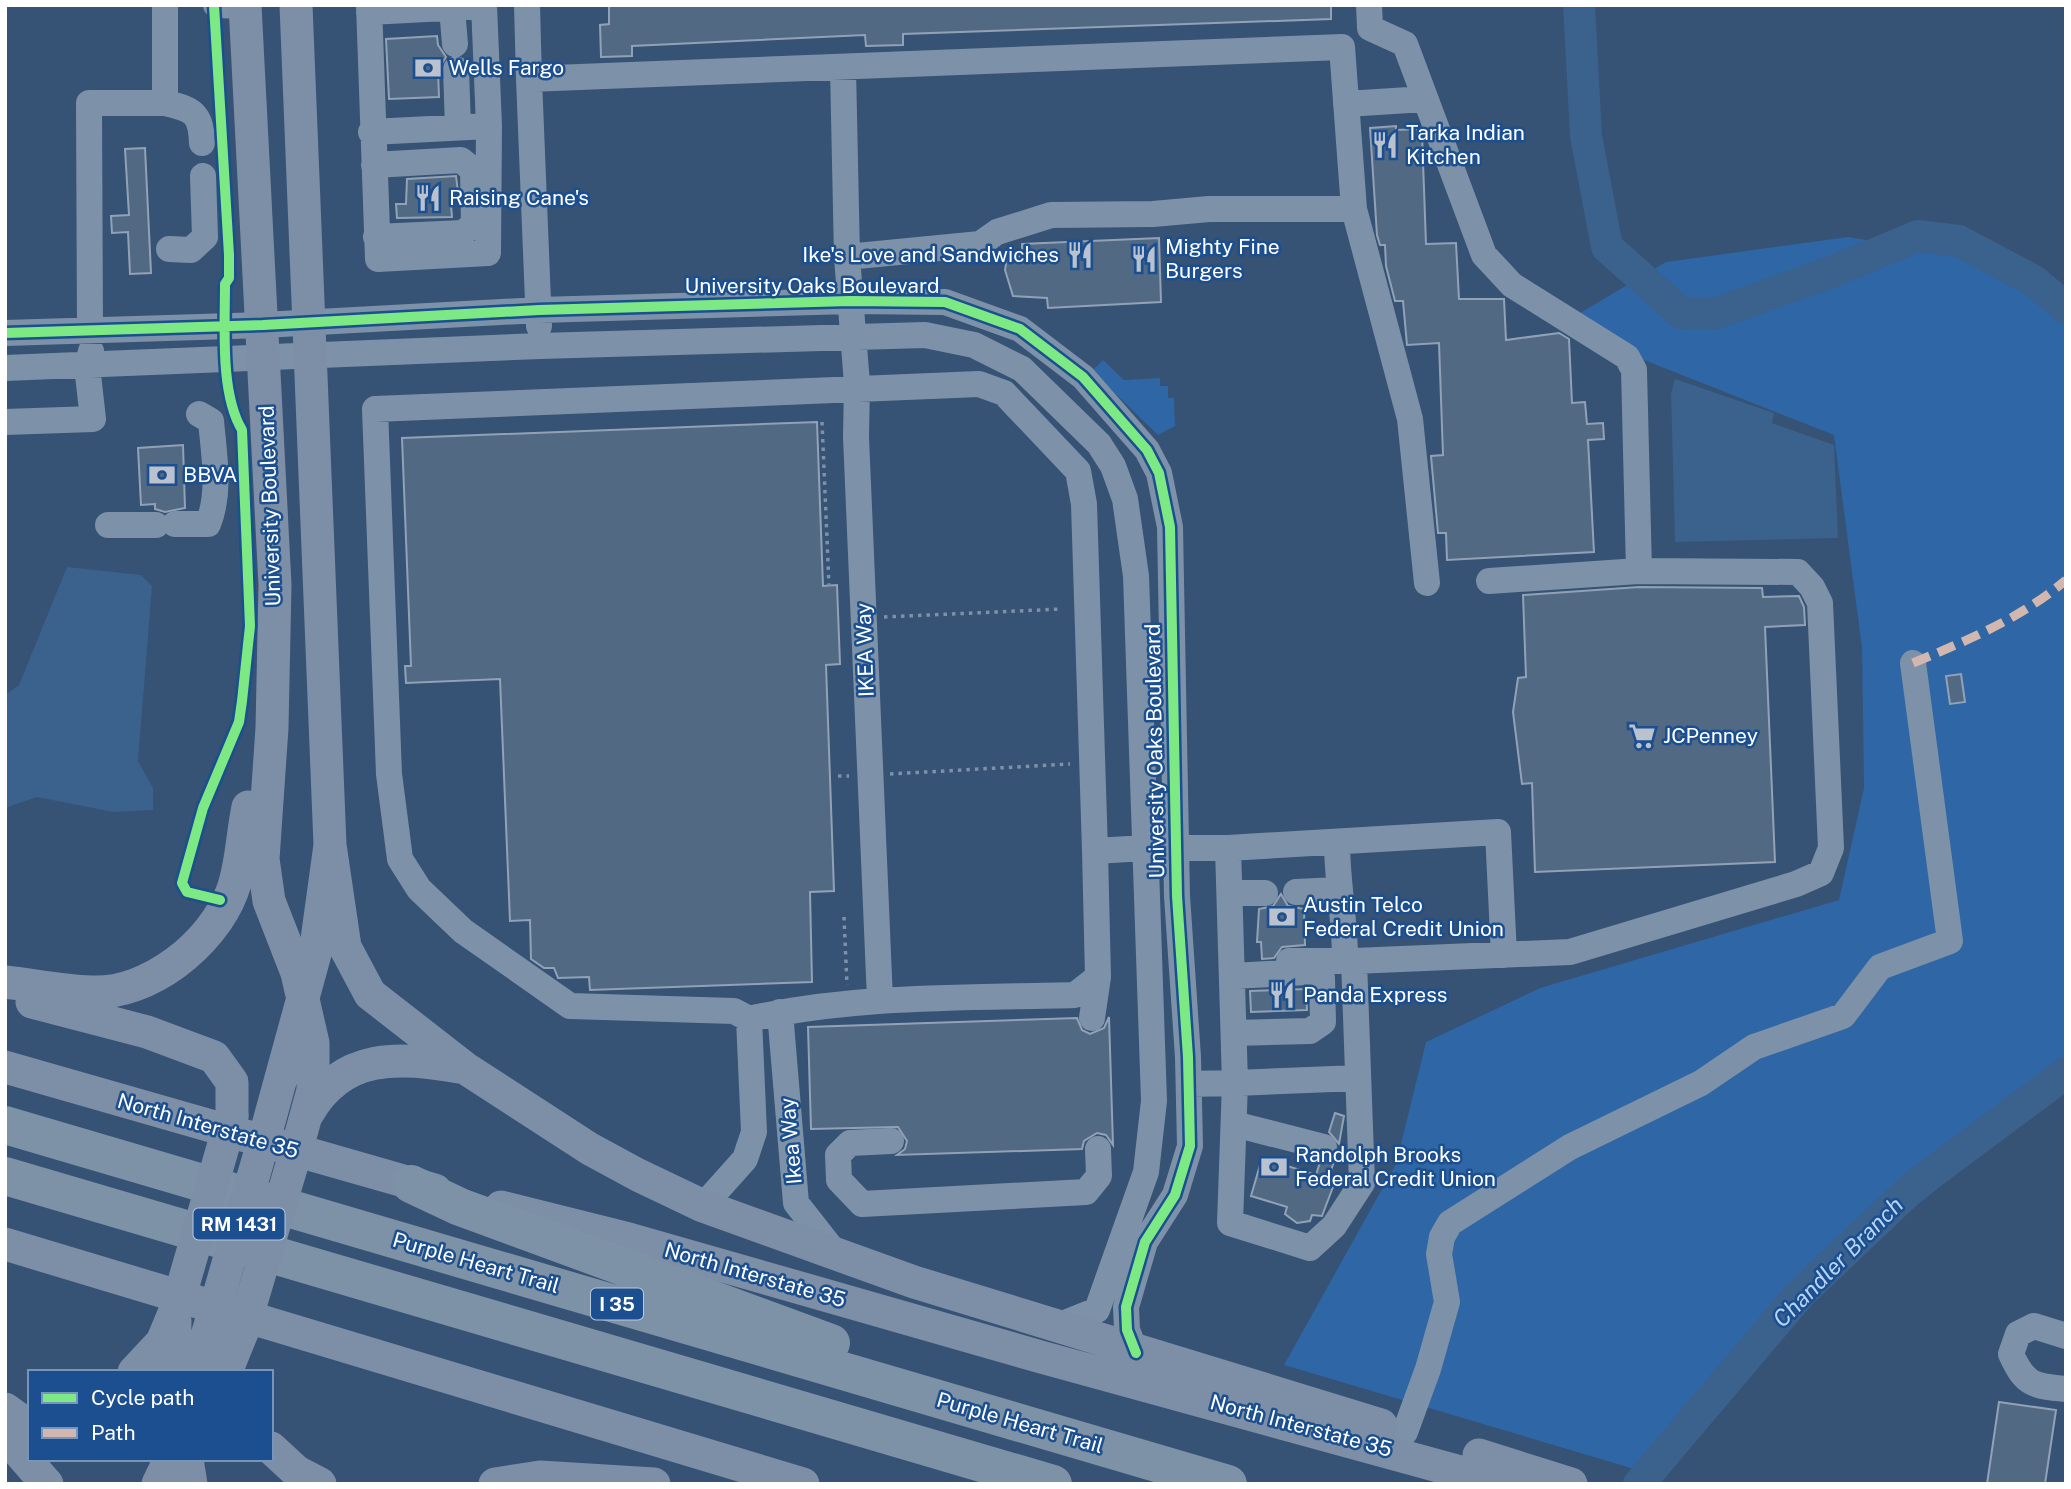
<svg xmlns="http://www.w3.org/2000/svg" width="2071" height="1489" viewBox="0 0 2071 1489" font-family="'Public Sans',sans-serif">
	<style>
		.green { fill: #2f66a5 }
		.water { fill: #3b618d }
		.lines { fill: none; stroke-linecap: round; stroke-linejoin: round }
		.river { stroke: #3b618d; stroke-width: 32 }
		.building { fill: #526984; stroke: #92a2b6; stroke-width: 2 }
		.path { stroke: #7d92a8; stroke-width: 3.5; stroke-dasharray: 3.5 5; stroke-linecap: butt }
		.minor { stroke: #7d92a8; stroke-width: 26 }
		.major { stroke: #7d8ea7; stroke-width: 33 }
		.highway { stroke: #7e92a7; stroke-width: 38 }
		.major-bridge { stroke: #7d8ea7; stroke-width: 33 }
		.quiet { stroke: #d1b7ad; stroke-width: 9; stroke-dasharray: 18 9; stroke-linecap: butt }
		.cycleway-casing { stroke: #1b4f8f; stroke-width: 15 }
		.cycleway { stroke: #7ce984; stroke-width: 10 }
		.labels { text-anchor: middle; stroke-width: 5; stroke-linejoin: round; paint-order: stroke }
		.shield { fill: #1b4f8f; stroke: #bbcadd; stroke-width: 2 }
		.shield-label { font-size: 19px; font-weight: bold; fill: #fff }
		.poi-label { font-size: 21px; fill: #fff; stroke: #1b4f8f; text-anchor: start }
		.street-label { font-size: 21px; fill: #fff; stroke: #1b4f8f }
		.water-label { font-size: 23px; font-style: italic; fill: #b5d3f5; stroke: #1b4f8f }
	</style>
	<rect width="100%" height="100%" fill="#365274"/>
	<path class="green" d="M1848,237l194,33 24,24v792l-234,187 -181,201 -367,-109 112,-201 30,-122 114,-54 299,-88 25,-112 -2,-140 -28,-213 -276,-109 108,-64z
		M1103,360l21,20 36,-2v8h8v12h6l1,28 -17,9 -66,-64z"/>
	<path class="water" d="M1675,379l99,34 -2,10 62,22 4,93 -163,4 -4,-149z
		M67,567l74,8 11,11 -14,175 15,27v22l-40,2 -76,-15 -32,11v-113l14,-10z"/>
	<g class="lines">
		<path class="river" d="M1579,5l7,131 21,111 74,66h36l117,-42 84,-35 41,5 75,40 32,27
			M1639,1484l161,-190 113,-107 153,-114"/>
	</g>
	<path class="building" d="M609,5h722v14l-428,15v11l-37,1 -1,-11 -233,11v10l-31,1 -1,-32 9,-1z
		M437,36l1,9 8,12 -8,13 1,27 -50,2 -3,-60z
		M1396,126v4l24,-1 2,5 4,110 30,-1 3,56h45l2,41 53,-7 10,6 3,64 13,-1 2,22 16,-1 1,16 -16,1 6,112 -147,8 -1,-27h-8l-7,-77 12,-1 -4,-112 -32,2 -4,-44h-8l-9,-35 -1,-21h-5l-3,-10 -7,-107z
		M145,148l6,125 -21,1 -2,-42 -16,1 -1,-17 18,-1 -4,-66z
		M456,176l2,16h-8l2,25 -55,1 -1,-14h10l1,-25z
		M1159,238l2,64 -113,6 -1,-10 -34,-2 -8,-26 2,-12 15,-2v-12z
		M817,422l6,164 14,-1 3,79 -14,1 8,226 -24,1 2,90 -222,8 -1,-13 -31,1 -4,-10h-10l-13,-9 -1,-39 -20,1 -10,-242 -94,4 -1,-17h6l-9,-228z
		M183,445l2,63 -20,4 -10,-3v-5l-14,1 -3,-57z
		M1639,587l123,1 1,9 36,-1 5,11 1,18 -40,2 10,235 -240,10 -3,-89 -10,1 -9,-72 5,-34 8,-1 -3,-82z
		M1961,674l4,28 -15,2 -4,-28z
		M1281,894l7,12 16,3 1,36 -23,2 -8,11 -12,1 -1,-17h-4l2,-33 14,-3z
		M1306,989l1,21 -56,2 -1,-21z
		M1109,1017l4,128 -7,-10 -9,-2 -13,8 -2,8 -185,6 8,-6 2,-8 -9,-14 -87,2 -3,-102 269,-9 5,12 8,4 14,-6z
		M1335,1113l9,3 -5,28 -10,-12z
		M1262,1158l54,17 4,-13 15,-4 -6,19 7,2 -14,37 -10,-1 -2,6 -13,2 -12,-9 2,-7 -36,-11z
		M1999,1402l57,8 -11,74h-58z"/>
	<g class="lines">
		<path class="path" d="M822,422l7,164
			M884,617l178,-8
			M890,774l180,-10
			M838,776h11
			M844,917l3,68"/>
		<path class="minor" d="M216,5l29,1
			M369,5l9,254 110,-6 1,-127 -5,-121
			M527,5l2,74
			M452,8l3,36
			M369,12l115,-6
			M843,68l4,189 10,127 -1,53 24,563
			M456,69l2,58
			M165,103c28,6 36,10 37,40
			M1346,104l79,-5
			M371,132l118,-6
			M374,165l87,-5 12,10 1,54 -11,9 -87,4
			M1354,209l56,210 17,164
			M169,249l22,1 14,-13 -2,-61
			M539,326l-10,-247 813,-32 12,162h-145l-56,5 -102,1 -54,17 -17,12 -133,13
			M90,330l-1,-227h76v-98
			M5,333l258,-8 276,-15 311,-9 95,1 75,27 63,48 64,73 12,23 11,54 7,369 11,161 2,89 -15,49 -30,47 -19,65 1,23 9,23
			M5,368l535,-22 385,-11 49,10 48,24 77,75 14,22 12,33 11,77 18,525 -8,71 -49,138 -42,17
			M5,422l88,-3 -6,-53 4,-15
			M175,524h33c13,-32 6,-69 3,-103l-12,-7
			M108,525h48
			M1489,581l150,-10
			M1337,842c0,40 8,77 8,117
			M1228,848l270,-16 6,123
			M1095,851l-11,-347 -6,-33 -74,-78 -25,-9 -604,25 14,365 11,85 19,30 44,42 107,75 164,5 15,8c107,-24 217,-21 326,-24l23,-18 -3,-126 50,-3h83l7,235 123,-5
			M1296,892l43,-2
			M1230,893h35
			M1289,961h65
			M1232,976l75,-4 15,6 1,44 -13,9 -76,2
			M780,1012l16,191 40,51
			M1092,1018l6,-41
			M1189,1084l46,-1 -5,140 80,25 24,-22 28,-43 -8,-222 216,-9 226,-68 25,-11 10,-25 -11,-245 -8,-16 -14,-15 -159,-1 -5,-201 -7,-13 -115,-72 -28,-30 -79,-211 -35,-16 -1,-23
			M1234,1124l90,23
			M891,1141l-41,2 -12,12 1,25 23,24 224,-12 13,-16 -1,-27
			M703,1206l42,-47 9,-27 -5,-113
			M2066,1336l-32,-10 -16,8 -7,20c14,31 22,32 55,35
			M1405,1432l23,-63 19,-67 -8,-48 3,-17 8,-14 120,-76 131,-64 53,-36 89,-31 37,-49 70,-26 -37,-278"/>
		<path class="major" d="M245,5l30,580 -3,143 -9,131 6,42 28,72 16,70v47l-14,51
			M330,845l15,102 25,47 95,74 125,81 48,26 65,31 211,76 467,143
			M5,982c28,3 57,9 86,10 58,3 121,-48 141,-100 10,-27 10,-57 16,-85
			M32,1002l115,30 67,25 18,25v34
			M5,1067l430,123
			M308,1113c35,-61 92,-56 151,-46
			M267,1129l48,-175 15,-109 -34,-840
			M501,1207l128,32 412,118 463,127
			M5,1244l798,240
			M134,1372l28,-30 15,-36
			M174,1372l1,-51
			M196,1372l16,-53
			M226,1372l17,-42
			M5,1409l25,18
			M5,1436l42,48
			M271,1448l26,24 23,12
			M1479,1455l92,29
			M187,1459l4,25
			M158,1484l12,-25
			M495,1484l45,-7 114,7"/>
		<path class="highway" d="M5,1125l1223,359
			M5,1176l1048,308
			M411,1184l49,23 371,136"/>
		<path class="major-bridge" d="M177,1306l55,-190
			M212,1319l55,-190
			M243,1330l56,-189"/>
		<path class="quiet" d="M1913,663c55,-23 107,-44 153,-83"/>
		<defs>
			<path id="cycleway" d="M214,5l15,250v23l-4,6c0,44 -5,109 17,146l8,196 -8,75 -3,21 -36,86 -21,75 5,9 33,8
				M5,333l258,-8 276,-15 311,-9 95,1 75,27 63,48 64,73 12,23 11,54 7,369 11,161 2,89 -15,49 -30,47 -19,65 1,23 9,23"/>
		</defs>
		<use href="#cycleway" class="cycleway-casing"/>
		<use href="#cycleway" class="cycleway"/>
	</g>
	<defs>
		<symbol id="bank-bare" viewBox="-9 -9 18 18"><path d="M-6-4H6V4H-6ZM0-2.3a2.3 2.3 0 1 0 0 4.6a2.3 2.3 0 1 0 0-4.6Z" fill="#b9c2ce" stroke="#1b4f8f" stroke-width="2.5" paint-order="stroke"/></symbol>
		<symbol id="restaurant-bare" viewBox="-9 -9 18 18"><path d="M-5-6h1v4h1v-4h1v4h1v-4h1v5L-1.5 .5V6h-2V.5L-5-1ZM5-6V6H3V1.5H1.5Q1.5-4 5-6Z" fill="#b9c2ce" stroke="#1b4f8f" stroke-width="2.5" paint-order="stroke"/></symbol>
		<symbol id="supermarket-bare" viewBox="-9 -9 18 18"><path d="M-6-5.5h2.5l.6 2H6L4.5 2H-2.5L-4.4-4H-6ZM-1.5 3.2a1.3 1.3 0 1 0 .1 0ZM3 3.2a1.3 1.3 0 1 0 .1 0Z" fill="#b9c2ce" stroke="#1b4f8f" stroke-width="2.5" paint-order="stroke"/></symbol>
	</defs>
	<g fill-rule="evenodd">
		<use href="#bank-bare" x="409" y="49" width="38" height="38"/>
		<use href="#restaurant-bare" x="1366" y="126" width="38" height="38"/>
		<use href="#restaurant-bare" x="409" y="179" width="38" height="38"/>
		<use href="#restaurant-bare" x="1061" y="236" width="38" height="38"/>
		<use href="#restaurant-bare" x="1125" y="240" width="38" height="38"/>
		<use href="#bank-bare" x="143" y="456" width="38" height="38"/>
		<use href="#supermarket-bare" x="1623" y="717" width="38" height="38"/>
		<use href="#bank-bare" x="1263" y="898" width="38" height="38"/>
		<use href="#restaurant-bare" x="1263" y="976" width="38" height="38"/>
		<use href="#bank-bare" x="1255" y="1148" width="38" height="38"/>
	</g>
	<g class="labels">
		<g class="shield">
			<rect x="193.5" y="1208.5" width="91" height="31" rx="5"/>
			<rect x="591" y="1288.5" width="52" height="31" rx="5"/>
		</g>
		<g class="shield-label">
			<text x="239" y="1231">RM 1431</text>
			<text x="617" y="1311">I 35</text>
		</g>
		<g class="poi-label">
			<text x="449" y="75">Wells Fargo</text>
			<text x="1406" y="140">Tarka Indian<tspan x="1406" dy="24">Kitchen</tspan></text>
			<text x="449" y="205">Raising Cane's</text>
			<text x="1165" y="254">Mighty Fine<tspan x="1165" dy="24">Burgers</tspan></text>
			<text x="1059" y="262" text-anchor="end">Ike's Love and Sandwiches</text>
			<text x="183" y="482">BBVA</text>
			<text x="1663" y="743">JCPenney</text>
			<text x="1303" y="912">Austin Telco<tspan x="1303" dy="24">Federal Credit Union</tspan></text>
			<text x="1303" y="1002">Panda Express</text>
			<text x="1295" y="1162">Randolph Brooks<tspan x="1295" dy="24">Federal Credit Union</tspan></text>
		</g>
		<g class="street-label">
			<text x="812" y="293">University Oaks Boulevard</text>
			<text transform="translate(270 506) rotate(-92)" y="7">University Boulevard</text>
			<text transform="translate(865 650) rotate(-92)" y="7">IKEA Way</text>
			<text transform="translate(1155 751) rotate(-91)" y="7">University Oaks Boulevard</text>
			<text transform="translate(208 1126) rotate(16)" y="7">North Interstate 35</text>
			<text transform="translate(791 1141) rotate(-95)" y="7">Ikea Way</text>
			<text transform="translate(476 1263) rotate(16)" y="7">Purple Heart Trail</text>
			<text transform="translate(755 1275) rotate(16)" y="7">North Interstate 35</text>
			<text transform="translate(1020 1423) rotate(16)" y="7">Purple Heart Trail</text>
			<text transform="translate(1301 1426) rotate(15)" y="7">North Interstate 35</text>
		</g>
		<g class="water-label">
			<text transform="translate(1838 1262) rotate(-45)" y="8">Chandler Branch</text>
		</g>
	</g>
	<rect width="2071" height="1489" fill="none" stroke="#ffffff" stroke-width="14"/>
	<rect x="28" y="1370" width="245" height="91" fill="#1b4f8f" stroke="#7695bc" stroke-width="2"/>
	<rect x="42" y="1393" width="35" height="10" fill="#7ce984" stroke="#7695bc" stroke-width="2"/>
	<text x="91" y="1405" font-size="21" fill="#ffffff">Cycle path</text>
	<rect x="42" y="1428" width="35" height="10" fill="#d1b7ad" stroke="#7695bc" stroke-width="2"/>
	<text x="91" y="1440" font-size="21" fill="#ffffff">Path</text>
</svg>
